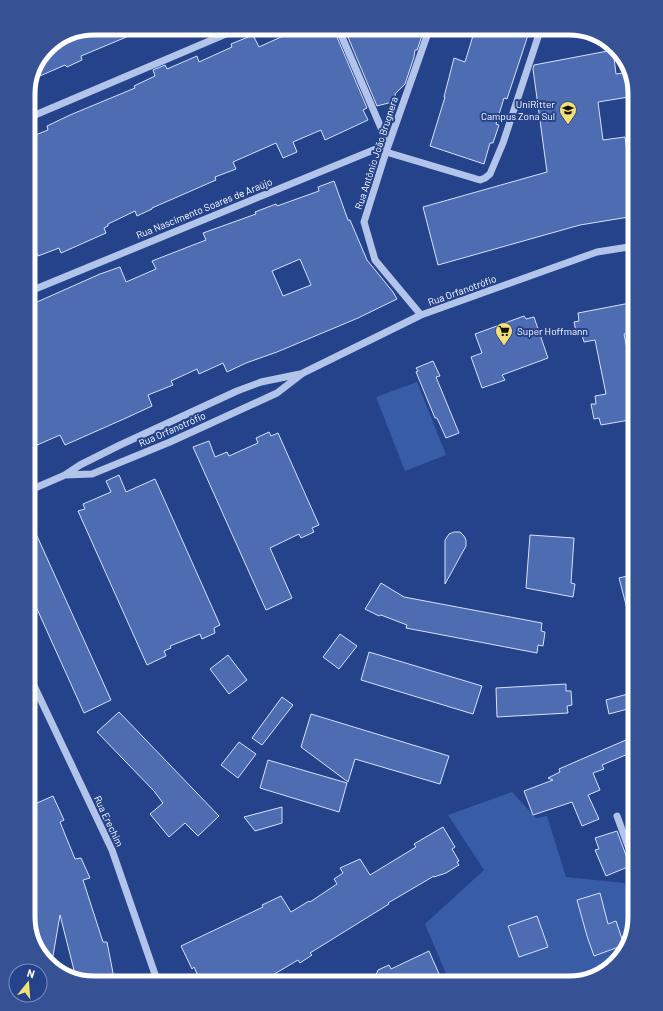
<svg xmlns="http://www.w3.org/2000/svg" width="663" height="1011" viewBox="0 0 663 1011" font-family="Barlow,sans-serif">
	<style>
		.green { fill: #395ca7 }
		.building { fill: #4d6cb2; stroke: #d7e1f8; fill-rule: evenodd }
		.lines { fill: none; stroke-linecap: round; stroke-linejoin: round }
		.minor { stroke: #b2c4ea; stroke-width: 7 }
		.labels { text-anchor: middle; stroke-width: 4; stroke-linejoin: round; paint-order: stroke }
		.poi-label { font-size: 10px; fill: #fff; stroke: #25438b; text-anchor: end }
		.street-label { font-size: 10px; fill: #fff; stroke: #25438b }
		.rim { fill: none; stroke: #fff; stroke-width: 5 }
	</style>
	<rect width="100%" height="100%" fill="#25438b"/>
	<path class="green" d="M417,382l29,73 -41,16 -29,-74z
		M512,792l24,26 11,-2 19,61 58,6 11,29v5l-11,36 -26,23 -29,7h-119l-25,-59 59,-54 -36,-55z"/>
	<path class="building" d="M475,29h55l-23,70 -3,-1 -8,26 3,1 -6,18h-3l-6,21 -54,-18 15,-49h-1l10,-39 11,4z
		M334,30l33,78 -4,2 5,10 -43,20 -4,-10 -28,12 4,10 -14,6 -7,-15 -43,19 3,7 -21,8 1,3 -64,28v1l-15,7 -2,-5 -27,13v2l-4,2 2,5 -45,20 -2,-5 -21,8 -10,-24v-94l20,-8 -1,-4 23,-11 65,-27 -1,-2 21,-10 -2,-6 12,-5 2,4 30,-13 2,6 33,-15 -1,-3 22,-9 6,12 35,-16z
		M345,30h79l-7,20h-2l-1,7 -9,27 -10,10 1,7 -19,5z
		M69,33l67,-1v1l-55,23 1,4 -15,7 -2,-2 -32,14 15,-32z
		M613,50l3,24 14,-2 5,24 -37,6 5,38 22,-3 5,40 5,-1v40l-55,9 -142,40 -15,-58 124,-35 -14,-103 1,-4z
		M334,181l14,39h2l17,40 26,32 4,7 -39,19 -81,34 -31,11 -19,9 -4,-9 -24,11 -2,-5 -26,12 2,4 -25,10 4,11 -26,12 -61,27 -5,-10 -32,14v-38l8,-4 -8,-19v-82l72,-32 20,-7 6,15 30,-13 -4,-8 54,-21 -3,-7 53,-19 -1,-2 21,-8 1,2 42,-15 -1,-4zM300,259l11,26 -28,11 -11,-25z
		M630,303l1,7 4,-1v23l-11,2 11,54v31l-34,6 -2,-7 -5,1 -3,-15h5l-1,-8 11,-2 -11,-54 -11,2 -2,-7 -5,1 -3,-14 5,-1 -1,-8z
		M524,316l2,3 8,-2 14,41 -46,17 3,5 -23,8 -11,-31 11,-4 -7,-19z
		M433,361l7,15 -4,1 23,56 -13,5 -9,-20h-2l-19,-46 2,-1 -2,-3z
		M269,432l2,4 7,-3 41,92 -7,3 2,4 -13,6 -2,-4 -29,14 22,50 -26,12 -73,-163 16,-6 6,16 12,-5 2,4 29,-13 -2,-5z
		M119,475l7,17 29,-13 65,146 -6,3 1,5 -13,6 -2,-5 -30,12 1,2 -7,3 2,5 -19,9 -69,-154 7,-2 -2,-5 28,-12 -5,-11z
		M28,516l83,184 -27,13 -56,-124z
		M454,532h6l4,4 2,4v6l-21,38v-44l4,-6z
		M530,535l44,3 -3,45 4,1 -2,13 -47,-9z
		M635,574v45l-5,1 -11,-42z
		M381,583l23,14 138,26 -1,8 4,1 -2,14 -5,-1 -1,8 -131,-25 1,-3 -26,-10 -2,1 -14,-7z
		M340,634l17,12 -18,23 -16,-12z
		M369,652l113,34 -9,28 -112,-34z
		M228,655l19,25 -18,14 -19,-25z
		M566,684v7h5l1,14 -5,1 1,7 -71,4 -1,-29z
		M635,692v15l-26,7 -3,-14z
		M282,697l11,8 -31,40 -10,-7z
		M119,712l100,104 -21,20 -13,-13 -16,14 -19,-23 13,-11 -9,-12 -57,-59z
		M311,714l138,42 -9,28 -85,-25 -7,23 -47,-35z
		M635,736v15l-33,14 2,4 -11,4 7,17 -12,5 11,24 -17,7 -10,-24 -39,13 -9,-24 29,-11 -5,-2 12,-6 -1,-3z
		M239,742l17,12 -18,24 -17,-13z
		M268,760l79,23 -8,29 -79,-24z
		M53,796l11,24 -4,2 15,37 6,-1 9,20 -7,2 20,62h4l8,41h-25l-14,-5 -16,-63 -7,41h-9l-9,-10 -7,-29v-27l6,-26 -6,-15v-42z
		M282,807v16l-27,8 -11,-14z
		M443,827l12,20 -3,2 7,12 -2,1 2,3 -13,8 -12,4v-1l-46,27 1,1 -79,49 2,2 -12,8 -2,-3 -27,16 4,7h-74l-7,-16 -2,2 -11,-23 82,-39 -1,-2 19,-9 10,16 18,-11 1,1 27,-18 -3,-5 9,-6 -3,-5 20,-9 10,16 46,-28 -2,-3z
		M617,831l13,35 -24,10 -11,-26 4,-1 -4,-11z
		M600,893l8,31 8,-3 8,24 -30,11 -7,-20 -10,-36z
		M537,916l11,31 -29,10 -11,-31z
		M429,951l14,32h-83l16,-8 2,-5 11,-5 2,4z"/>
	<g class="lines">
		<path class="minor" d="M28,118l205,-87
			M386,152l94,28 5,-2 5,-4 13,-31 38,-115
			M28,292l360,-148 -49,-114
			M421,315l-46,-55 -11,-38 22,-70 43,-122
			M65,475l27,-1 78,-32 107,-49 26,-20 118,-58 176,-63 38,-6
			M28,491l37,-16 15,-10 40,-20 117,-54 24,-9 39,-8
			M28,673l84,177 46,133
			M617,816l18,49"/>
	</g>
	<defs>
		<symbol id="university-pin" viewBox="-11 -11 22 30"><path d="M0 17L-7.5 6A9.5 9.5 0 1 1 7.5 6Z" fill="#f4e176" stroke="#25438b"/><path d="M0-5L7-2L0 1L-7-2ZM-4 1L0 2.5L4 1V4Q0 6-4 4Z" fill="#111"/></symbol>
		<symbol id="supermarket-pin" viewBox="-11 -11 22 30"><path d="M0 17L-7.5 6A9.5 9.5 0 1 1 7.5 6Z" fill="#f4e176" stroke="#25438b"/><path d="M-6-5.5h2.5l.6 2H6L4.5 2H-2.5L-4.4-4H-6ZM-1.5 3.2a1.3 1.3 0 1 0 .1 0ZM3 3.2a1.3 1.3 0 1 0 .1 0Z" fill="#111"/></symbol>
	</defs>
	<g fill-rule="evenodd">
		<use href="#university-pin" x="558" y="100" width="20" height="27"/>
		<use href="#supermarket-pin" x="494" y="321" width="20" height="27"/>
	</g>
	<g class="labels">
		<g class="poi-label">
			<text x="555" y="108">UniRitter<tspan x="555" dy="12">Campus Zona Sul</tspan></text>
			<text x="517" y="335" text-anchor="start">Super Hoffmann</text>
		</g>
		<g class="street-label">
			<text transform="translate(376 153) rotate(-72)" y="4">Rua Antônio João Brugnera</text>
			<text transform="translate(204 208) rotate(-22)" y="4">Rua Nascimento Soares de Araújo</text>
			<text transform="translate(462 290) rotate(-20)" y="4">Rua Orfanotrófio</text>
			<text transform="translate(172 429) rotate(-24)" y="4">Rua Orfanotrófio</text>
			<text transform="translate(109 821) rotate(65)" y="4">Rua Erechim</text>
		</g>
	</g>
	<path d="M0 0H663V1011H0ZM94 35H569A59 59 0 0 1 628 94V917A59 59 0 0 1 569 976H94A59 59 0 0 1 35 917V94A59 59 0 0 1 94 35Z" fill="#365294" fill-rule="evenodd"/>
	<path class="rim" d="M94 35H569A59 59 0 0 1 628 94V917A59 59 0 0 1 569 976H94A59 59 0 0 1 35 917V94A59 59 0 0 1 94 35Z"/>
	<g transform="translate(28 983) rotate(17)"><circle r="19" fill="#25438b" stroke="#7c8eb9"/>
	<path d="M0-3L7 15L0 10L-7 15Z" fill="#f4e176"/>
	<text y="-6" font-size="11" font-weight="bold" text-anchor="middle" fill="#ffffff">N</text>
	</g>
</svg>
